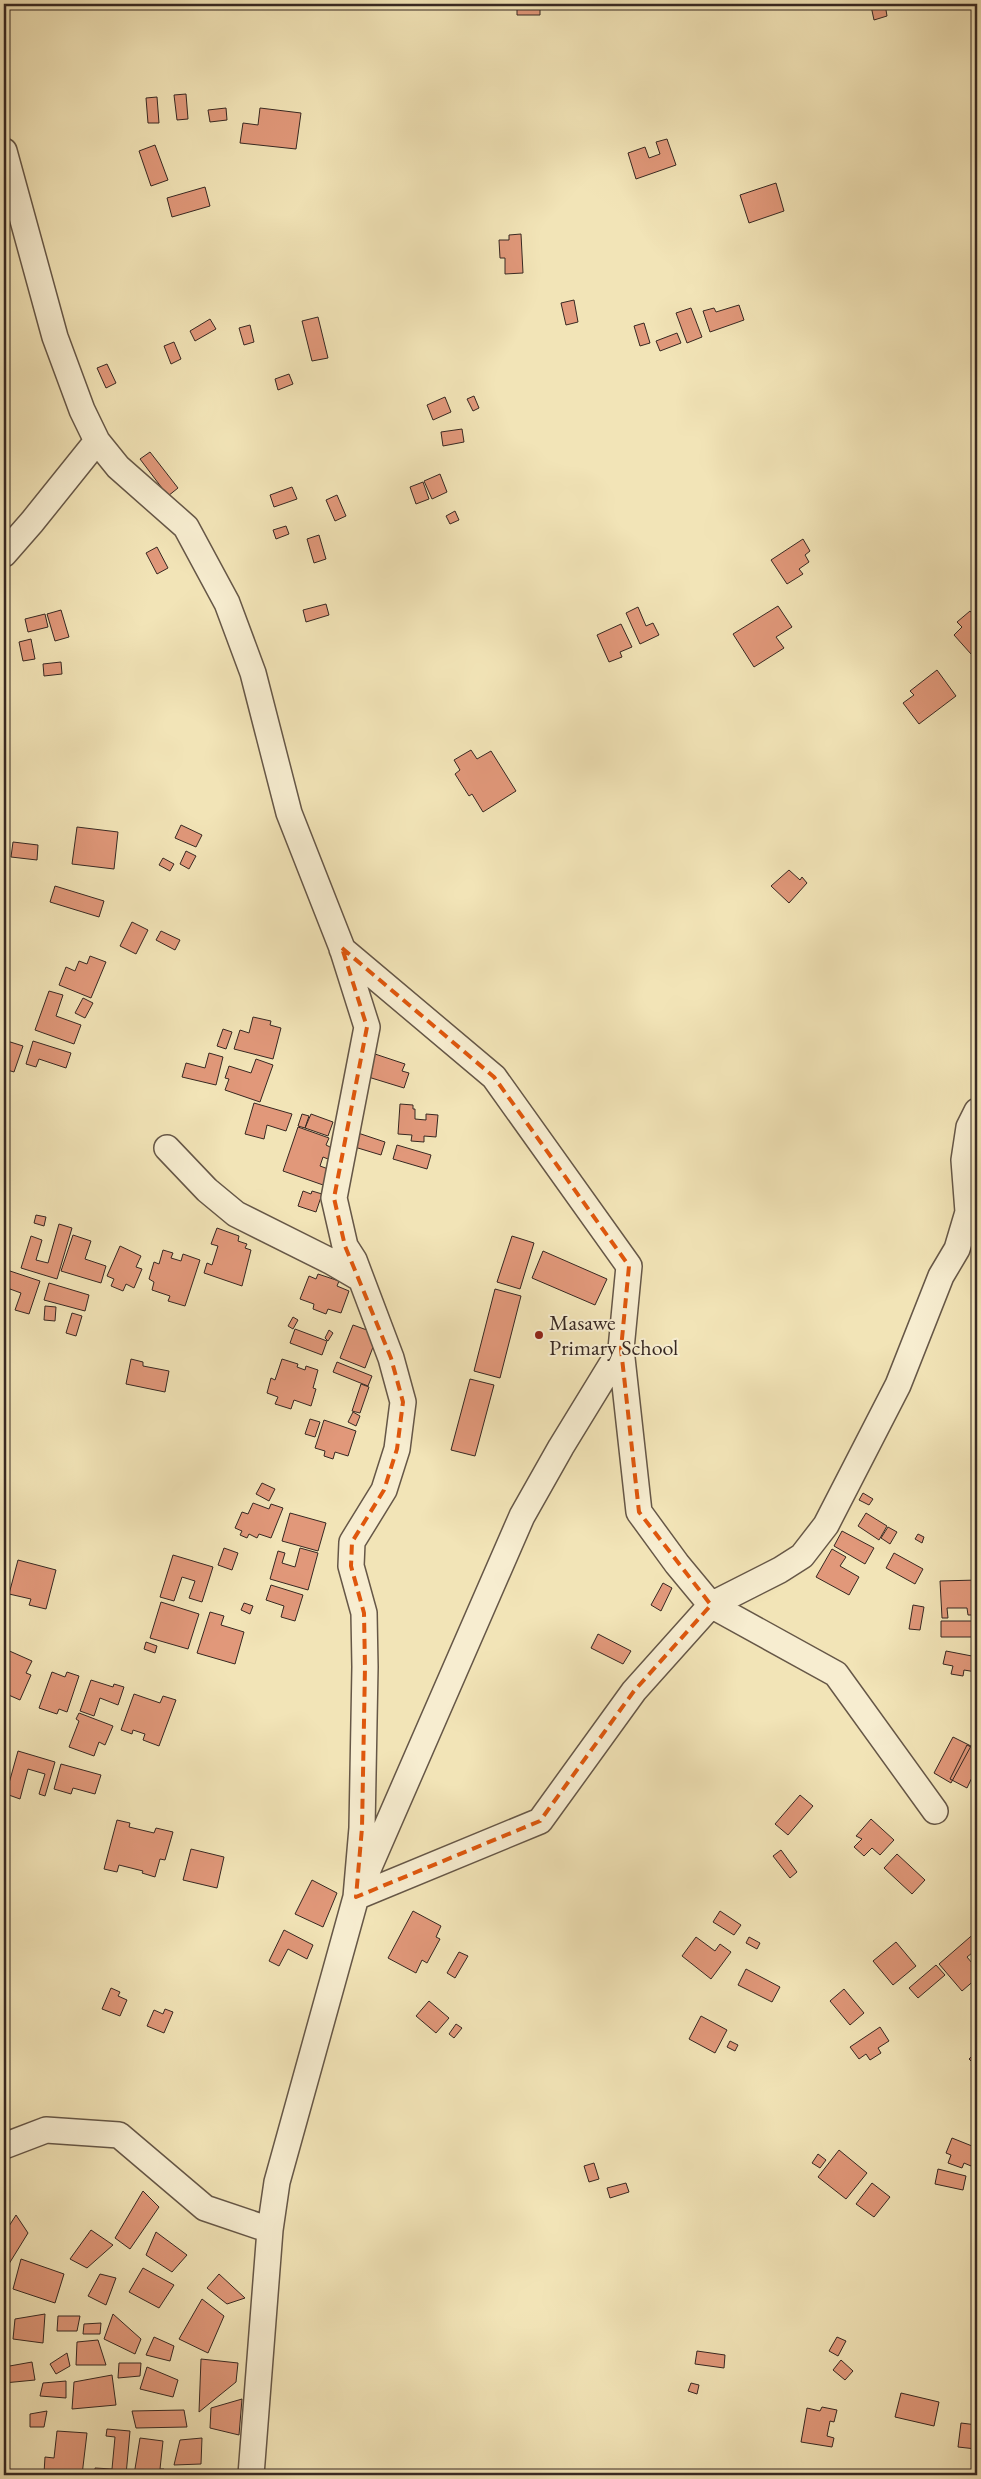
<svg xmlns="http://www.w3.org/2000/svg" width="981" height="2479" viewBox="0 0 981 2479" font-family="'EB Garamond',serif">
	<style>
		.building { fill: #e1987a; stroke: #372822 }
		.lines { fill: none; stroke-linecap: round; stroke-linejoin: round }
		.street-casing { stroke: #665747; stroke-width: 28 }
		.street { stroke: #f7edd0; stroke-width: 25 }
		.marked { fill: none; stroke: #df570d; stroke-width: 4; stroke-dasharray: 10 6; stroke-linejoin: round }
		.poi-dot { fill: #8f2418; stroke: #f7edd0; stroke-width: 2 }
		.labels { text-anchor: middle; stroke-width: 4; stroke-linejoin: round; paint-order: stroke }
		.poi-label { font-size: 22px; fill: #372822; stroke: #f7edd0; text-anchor: start }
	</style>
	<rect width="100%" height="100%" fill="#f2e4b7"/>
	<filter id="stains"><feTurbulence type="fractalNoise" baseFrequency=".004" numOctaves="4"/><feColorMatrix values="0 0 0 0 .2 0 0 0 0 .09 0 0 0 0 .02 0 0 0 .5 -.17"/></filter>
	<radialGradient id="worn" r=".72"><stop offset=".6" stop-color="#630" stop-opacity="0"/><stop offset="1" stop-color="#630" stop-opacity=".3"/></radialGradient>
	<path class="building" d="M517,4l23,1v10h-23z
		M885,4l2,12 -13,4 -3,-14z
		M186,94l2,25 -11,1 -3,-25z
		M157,97l2,26h-11l-2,-25z
		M226,108l1,12 -17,2 -2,-12z
		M260,108l41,5 -5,36 -56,-6 3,-20 15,2z
		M667,139l9,26 -40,14 -8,-26 17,-6 4,11 11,-4 -4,-12z
		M155,145l13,35 -17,6 -12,-35z
		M776,183l8,28 -35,12 -9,-28z
		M205,187l5,19 -38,11 -5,-19z
		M521,234l2,39 -18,1v-16h-5l-1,-18h10v-5z
		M574,300l4,22 -12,3 -5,-22z
		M739,305l5,15 -34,12 -7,-21 11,-3 2,4z
		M691,308l11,29 -15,6 -11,-30z
		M318,317l10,41 -16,3 -10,-40z
		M210,319l6,10 -21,12 -5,-10z
		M644,323l6,20 -10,3 -6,-20z
		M250,325l4,17 -10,3 -5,-17z
		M677,333l4,10 -21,8 -4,-10z
		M174,342l7,17 -10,5 -7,-18z
		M107,364l9,19 -10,5 -9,-20z
		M289,374l4,10 -15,6 -3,-11z
		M474,396l5,12 -6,3 -6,-12z
		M445,397l6,15 -18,8 -6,-15z
		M462,429l2,13 -21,4 -2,-14z
		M150,452l28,36 -10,8 -28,-37z
		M440,474l7,18 -15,7 -8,-18z
		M423,482l6,17 -13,5 -6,-17z
		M292,487l5,12 -23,8 -4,-12z
		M337,495l9,21 -11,5 -9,-21z
		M455,511l4,9 -9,4 -4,-8z
		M286,526l3,8 -13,5 -3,-9z
		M319,535l7,24 -12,4 -7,-24z
		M803,539l7,12 -5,4 4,7 -10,7 4,5 -16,10 -16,-24z
		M157,547l11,21 -11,6 -11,-21z
		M326,604l3,11 -23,7 -3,-12z
		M778,606l14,21 -16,10 8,11 -30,19 -21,-33z
		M638,607l8,19 7,-3 6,12 -19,9 -14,-31z
		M61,610l8,27 -14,4 -8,-27z
		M970,611l7,8v29l-6,6 -17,-19 8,-8 -5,-5z
		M45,614l3,13 -20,5 -3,-13z
		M621,624l11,23 -12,5 2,5 -13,5 -12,-27z
		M31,639l4,20 -12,2 -4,-19z
		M61,662l1,12 -18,2 -1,-12z
		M937,670l19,26 -37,28 -16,-21 11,-8 -4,-4z
		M471,750l6,9 14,-8 25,40 -33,21 -11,-18 -3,2 -14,-22 5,-4 -6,-10z
		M181,825l21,10 -6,12 -21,-9z
		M77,827l41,5 -4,37 -42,-5z
		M13,842l25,3 -1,15 -26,-3z
		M186,851l10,5 -7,13 -9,-5z
		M163,858l11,6 -4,7 -11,-6z
		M789,870l11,10 2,-3 5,6 -18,20 -18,-17z
		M55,886l49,15 -5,16 -49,-15z
		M132,922l16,8 -12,24 -16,-8z
		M161,931l19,9 -5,10 -19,-10z
		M90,956l16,6 -15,36 -32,-13 7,-18 9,4 4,-10 8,3z
		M49,991l14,4 -7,21 25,9 -7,19 -39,-14z
		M83,998l10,5 -8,15 -10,-5z
		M253,1017l18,4 -1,4 11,3 -8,31 -39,-10 6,-19 9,3z
		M223,1029l9,3 -6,17 -9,-3z
		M4,1040l19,6 -9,26 -10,-3z
		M33,1041l38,12 -5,15 -27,-9 -3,8 -10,-3z
		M209,1053l14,4 -7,28 -34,-8 4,-14 19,5z
		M372,1053l33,11 -3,7 7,2 -5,15 -39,-12z
		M256,1059l17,6 -13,37 -35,-12 4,-11 -4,-1 4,-12 22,7z
		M254,1103l38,11 -6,17 -19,-6 -3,14 -19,-5z
		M400,1104l13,1v4h2v10l11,1v-6l12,1 -2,22 -12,-1v6l-13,-1 1,-6 -14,-1z
		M302,1114l7,2 -4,12 -7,-2z
		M311,1114l22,8 -5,14 -23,-8z
		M298,1127l31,11 -3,7 6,3 -4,11 -5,-2 -3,9 11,4 -5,16 -43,-15z
		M352,1131l33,11 -4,13 -33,-10z
		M397,1145l34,10 -4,14 -34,-10z
		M303,1191l8,3 1,-3 10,3 -6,18 -18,-6z
		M36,1215l10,2 -2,9 -10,-3z
		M59,1224l13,4 -15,51 -36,-11 10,-32 11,4 -6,20 12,3z
		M217,1228l22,8 -1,5 9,3 -2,4 6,2 -9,36 -38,-13 3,-10 5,2 6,-19 -7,-2z
		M73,1235l18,6 -6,18 21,7 -5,17 -40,-12z
		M512,1236l22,7 -14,46 -23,-7z
		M120,1246l21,10 -5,11 6,2 -8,19 -8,-4 -3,7 -12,-5 3,-7 -7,-3z
		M163,1250l10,3 -2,5 10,3 2,-7 17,6 -15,46 -17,-5 2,-5 -18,-6 2,-8 -5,-3 5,-17 5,2z
		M543,1251l64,28 -12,26 -63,-27z
		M4,1269l36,12 -11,33 -14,-4 6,-17 -11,-4 -6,19z
		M318,1274l21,7 -2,5 12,5 -8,22 -13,-4 -2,5 -13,-5 1,-5 -14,-5 9,-23 7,3z
		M49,1283l40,12 -4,16 -41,-11z
		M495,1289l26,7 -21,82 -26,-7z
		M45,1306l11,1 -1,14 -11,-1z
		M72,1313l10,3 -6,20 -10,-3z
		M293,1317l5,3 -5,9 -5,-3z
		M353,1325l25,9 -13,34 -25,-10z
		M295,1329l32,12 -5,14 -32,-12z
		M329,1330l4,3 -5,8 -3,-3z
		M131,1359l12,3v4l26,5 -4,21 -39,-8z
		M282,1359l16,5 -1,3 8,3 1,-4 12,4 -5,18 3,1 -5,17 -17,-6 -3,9 -16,-5 3,-7 -11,-4 4,-15 4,2z
		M337,1362l35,14 -4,10 -35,-14z
		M470,1379l24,6 -19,71 -24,-6z
		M361,1384l8,3 -9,26 -8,-2z
		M353,1412l7,4 -4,10 -8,-4z
		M310,1419l10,3 -5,15 -10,-3z
		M324,1420l32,11 -8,25 -13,-4 -2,7 -9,-3 1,-5 -10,-3z
		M262,1483l13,6 -6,12 -13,-7z
		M863,1493l10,6 -4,6 -10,-5z
		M253,1503l16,6 2,-5 12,4 -12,30 -12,-4 -2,4 -8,-4 -2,4 -7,-3 2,-4 -7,-3 7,-16 6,2z
		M290,1513l36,10 -8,28 -36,-10z
		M866,1513l21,13 -8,14 -21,-14z
		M888,1527l9,5 -7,12 -9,-6z
		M842,1531l32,17 -9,16 -31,-18z
		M918,1534l6,3 -2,6 -7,-4z
		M224,1548l14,5 -6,17 -14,-5z
		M300,1548l18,5 -10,37 -38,-11 8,-28 7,2 -3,10 13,4z
		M832,1549l14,8 -6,9 19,11 -10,18 -33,-18z
		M894,1553l29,16 -8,15 -29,-16z
		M173,1555l40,12 -11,35 -13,-4 6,-17 -13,-4 -8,24 -14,-4z
		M18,1560l38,10 -10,39 -17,-4 2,-6 -22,-5z
		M977,1580v35h-9l-1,-7h-20l1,10h-6l-2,-37z
		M663,1583l9,5 -11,23 -10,-6z
		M271,1585l32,10 -8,26 -14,-4 3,-11 -18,-6z
		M161,1602l38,12 -11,35 -38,-11z
		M244,1603l9,3 -3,8 -9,-4z
		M913,1605l11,2 -4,23 -11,-1z
		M210,1612l14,4 -3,9 23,7 -9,32 -38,-11z
		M941,1621h36v16h-36z
		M598,1634l33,17 -8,13 -32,-16z
		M146,1642l11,4 -2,7 -11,-4z
		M5,1649l27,12 -6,12 5,2 -11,25 -16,-7z
		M946,1651l31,6 -1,15 -12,-2 -1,6 -12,-2 2,-8 -10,-2z
		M52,1672l13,5 2,-5 12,4 -12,36 -8,-3 -2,5 -18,-6z
		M91,1680l22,7 1,-3 10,3 -6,18 -18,-7 -6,18 -14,-5z
		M134,1694l26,9 3,-7 13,4 -17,46 -16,-6 2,-6 -12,-4 -1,4 -11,-4z
		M79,1713l34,13 -8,19 -6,-3 -5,14 -25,-9 10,-26 -3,-2z
		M953,1737l18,9 -20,37 -17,-10z
		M967,1745l10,5v17l-10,21 -17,-9z
		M18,1751l37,11 -10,34 -6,-2 6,-20 -17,-5 -8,30 -14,-5z
		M61,1764l40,11 -6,19 -22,-6 -2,6 -17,-5z
		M800,1795l13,11 -25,29 -13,-11z
		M871,1819l23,21 -14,15 -8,-7 -8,8 -10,-9 8,-8 -6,-3z
		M117,1820l13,3 -1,4 25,6 2,-5 17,4 -8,28 -5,-1 -5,18 -13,-4 1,-2 -24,-6 -2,7 -13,-3z
		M191,1849l33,8 -7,31 -34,-8z
		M781,1850l16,22 -7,6 -17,-22z
		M897,1854l28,26 -13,14 -28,-26z
		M312,1880l25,13 -14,34 -28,-13z
		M413,1911l28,15 -5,11 4,2 -13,24 -5,-3 -6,13 -28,-15z
		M720,1911l21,14 -7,10 -21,-13z
		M284,1930l29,15 -6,14 -19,-10 -9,17 -10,-5z
		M977,1931v18l-10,8 10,12v9l-15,13 -23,-27z
		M696,1937l19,14 5,-7 11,8 -20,27 -29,-23z
		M749,1937l11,6 -3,6 -11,-6z
		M896,1942l20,24 -23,19 -20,-24z
		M459,1952l9,4 -13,22 -8,-5z
		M936,1965l9,10 -27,23 -9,-10z
		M746,1969l34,18 -8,15 -34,-17z
		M111,1988l9,4 -2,4 9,4 -7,16 -18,-7z
		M844,1989l20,24 -14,12 -20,-24z
		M429,2001l20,17 -13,15 -20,-17z
		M165,2009l8,3 -9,21 -17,-7 7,-16 9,4z
		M701,2016l26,14 -12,23 -26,-14z
		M456,2024l6,4 -8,10 -5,-4z
		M880,2027l9,14 -11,7 3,5 -11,7 -4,-6 -7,5 -9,-12z
		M730,2041l8,4 -3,6 -8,-4z
		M977,2051v16l-8,-8z
		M952,2138l25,10 -6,18 -7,-3 -2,5 -14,-5 3,-8 -5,-2z
		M839,2150l28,23 -21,26 -28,-22z
		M818,2154l8,6 -6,8 -8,-5z
		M594,2163l5,16 -10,3 -5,-16z
		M938,2169l28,7 -3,14 -28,-6z
		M626,2183l3,9 -19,6 -3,-10z
		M872,2183l18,14 -16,20 -18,-13z
		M143,2191l16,16 -29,42 -15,-11z
		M16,2215l12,18 -24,39v-38z
		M91,2230l22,15 -26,23 -17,-9z
		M156,2232l31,23 -15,17 -26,-17z
		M21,2259l43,15 -9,29 -42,-14z
		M143,2268l31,17 -15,23 -30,-16z
		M100,2274l16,4 -10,27 -18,-9z
		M219,2274l26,24 -18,6 -20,-16z
		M202,2299l22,17 -16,37 -29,-14z
		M45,2314l-2,29 -30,-4 2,-20z
		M113,2314l28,25 -6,15 -31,-15z
		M58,2316h22l-3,15h-20z
		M101,2323l-1,11h-17l1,-10z
		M154,2337l20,9 -4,15 -24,-6z
		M837,2337l9,4 -8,15 -9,-5z
		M98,2340l8,25h-30l1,-23z
		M697,2351l28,4 -1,13 -29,-4z
		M67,2353l3,13 -14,8 -6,-10z
		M201,2359l37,4 -2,19 -37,30z
		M841,2360l12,11 -8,9 -12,-10z
		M32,2362l3,18 -31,3v-16z
		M119,2363h22l-1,13 -22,2z
		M147,2367l31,13 -5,17 -33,-8z
		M112,2375l4,30 -44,4 2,-27z
		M66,2381v17l-26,-2 3,-13z
		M691,2383l8,2 -2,9 -9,-3z
		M901,2393l38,9 -5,24 -39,-9z
		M242,2399l-3,36 -29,-7 1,-20z
		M822,2407l15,3 -3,12 -4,-1 -3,15 7,2 -2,9 -31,-5 6,-34 13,3z
		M184,2410l3,17 -51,1 -4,-17z
		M47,2411l-3,16h-14v-13z
		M961,2423l16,2 -1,24 -18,-2z
		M107,2429l23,2 -4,44h-31v-7l17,1 3,-32 -9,-1z
		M57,2431l30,2 -5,42 -38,-2 1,-16 9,1z
		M140,2438l23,3 -3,28h4l-1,6h-29z
		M202,2438l-1,26 -27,1 6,-25z"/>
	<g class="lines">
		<defs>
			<path id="street" d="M4,151l51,186 27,73 15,31 21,26 68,60 41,76 26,70 36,140 53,135 25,79 -33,171 11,48 9,14 37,98 12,44 -6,47 -13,41 -32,52 -1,24 13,47 1,54 -3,161 -6,69 184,-76 94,-130 77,-86 69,-35 22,-14 24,-31 72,-140 43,-109 16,-27 11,-37 -4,-52 5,-33 8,-16
				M4,554l28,-32 65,-81
				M342,949l152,128 135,189 -8,83 18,163 38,52 34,41 125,69 99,137
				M167,1148l40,42 29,24 94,47 31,18
				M4,2146l42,-16 73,5 86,73 65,22
				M251,2475l19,-245 7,-48 79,-285 166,-381 39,-69 60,-98"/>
		</defs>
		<use href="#street" class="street-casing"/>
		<use href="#street" class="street"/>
	</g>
	<path class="marked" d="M342,948l152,129 135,189 -8,83 18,163 72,93 -77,86 -94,130 -184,76 6,-69 3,-161 -1,-54 -13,-47 1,-24 32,-52 13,-41 6,-47 -12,-44 -46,-112 -11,-48 33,-171z"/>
	<circle class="poi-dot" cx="539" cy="1335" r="5"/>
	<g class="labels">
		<g class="poi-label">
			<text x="549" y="1330">Masawe<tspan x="549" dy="25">Primary School</tspan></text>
		</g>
	</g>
	<rect width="981" height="2479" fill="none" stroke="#f2e4b7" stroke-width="20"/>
	<rect x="5" y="5" width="971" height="2469" fill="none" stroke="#372822" stroke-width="2.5"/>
	<rect x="10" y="10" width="961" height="2459" fill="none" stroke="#372822"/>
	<rect width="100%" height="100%" filter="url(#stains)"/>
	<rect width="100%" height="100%" fill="url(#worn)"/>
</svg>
